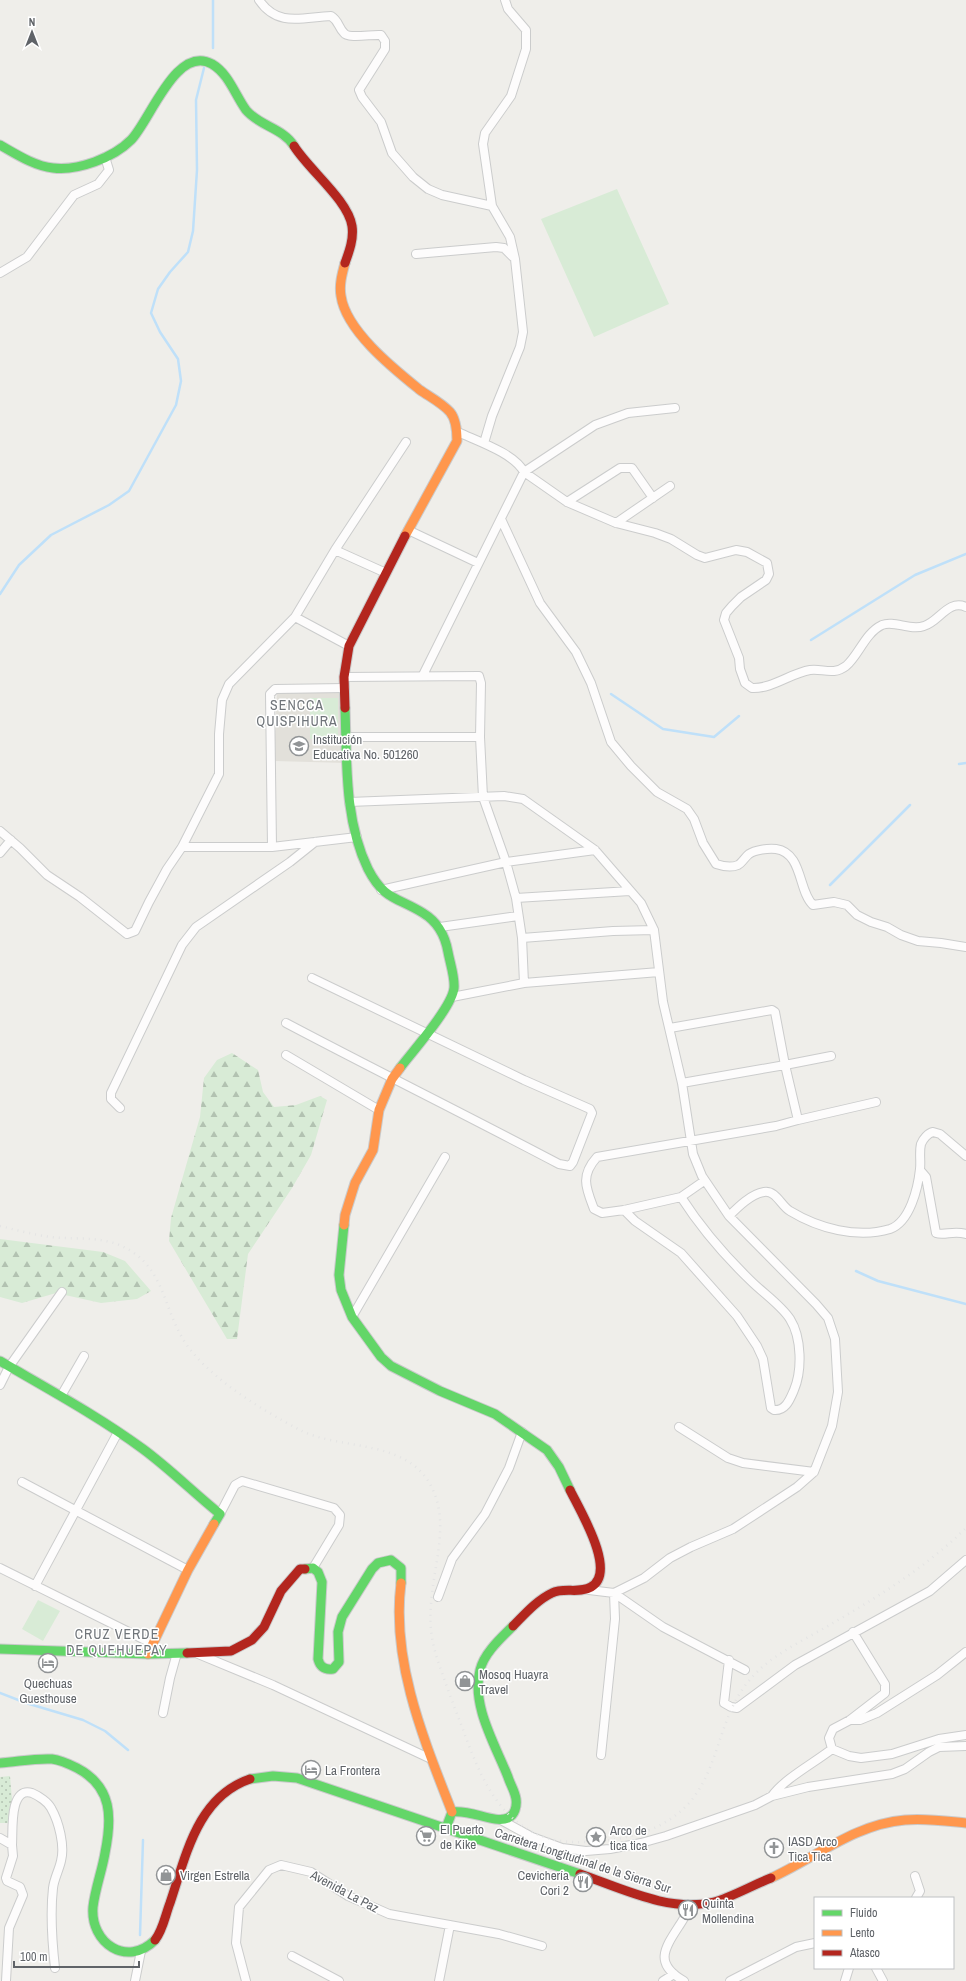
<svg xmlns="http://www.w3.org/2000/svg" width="966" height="1981" viewBox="0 0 966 1981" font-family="'Archivo Narrow',sans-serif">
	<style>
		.education { fill: #e2e0da }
		.grass { fill: #d8ebd6 }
		.forest { fill: url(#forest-firs) }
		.park { fill: url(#park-dots) }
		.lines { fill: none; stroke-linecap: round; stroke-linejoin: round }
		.stream { stroke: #bfe0f9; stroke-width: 2.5 }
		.street-casing { stroke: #cbcccc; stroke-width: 10 }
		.fast-casing { stroke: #cacacb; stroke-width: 11 }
		.slow-casing { stroke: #cacacb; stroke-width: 11 }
		.jam-casing { stroke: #cacacb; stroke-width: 11 }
		.street { stroke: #fdfcfc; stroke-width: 8 }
		.fast { stroke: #63d668; stroke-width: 9 }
		.slow { stroke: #ff974d; stroke-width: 9 }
		.jam { stroke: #b3261e; stroke-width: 9 }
		.rail { stroke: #e4e4e4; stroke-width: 2.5; stroke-dasharray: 1 5; stroke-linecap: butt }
		.labels { text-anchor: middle; stroke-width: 3; stroke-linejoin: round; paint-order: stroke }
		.poi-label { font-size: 13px; fill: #5f6368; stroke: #fff; text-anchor: start }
		.street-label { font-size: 13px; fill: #5f6368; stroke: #fff }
		.neighbourhood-label { font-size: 14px; letter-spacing: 1px; fill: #70757a; stroke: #fff }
	</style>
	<defs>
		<pattern id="forest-firs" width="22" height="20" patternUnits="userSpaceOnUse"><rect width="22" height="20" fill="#d8ebd6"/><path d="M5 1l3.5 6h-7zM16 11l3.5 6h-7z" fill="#b2c2b1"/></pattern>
		<pattern id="park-dots" width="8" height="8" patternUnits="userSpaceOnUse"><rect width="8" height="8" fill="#d8ebd6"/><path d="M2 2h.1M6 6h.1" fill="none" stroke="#b2c2b1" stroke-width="1.8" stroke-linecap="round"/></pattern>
	</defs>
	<rect width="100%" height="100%" fill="#efeeea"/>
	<path class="education" d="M277,693h67l3,70 -73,-2z"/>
	<path class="grass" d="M617,189l52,115 -75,33 -53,-118z
		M310,698h28v41h-28z
		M38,1600l22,11 -17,30 -21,-12z"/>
	<path class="forest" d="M232,1053l26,17 5,22 11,15 22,-2 24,-9 7,4 -16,55 -19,33 -44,66 -11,85h-10l-58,-98 2,-23 29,-101 4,-39 13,-18z
		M0,1239l103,13 22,9 26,30 -14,8 -36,4 -45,-10 -34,10 -22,-6z"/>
	<path class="park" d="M10,1776l4,47h-14v-46z"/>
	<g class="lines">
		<path class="stream" d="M213,48v-48
			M0,594l19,-29 32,-30 58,-30 20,-14 47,-86 5,-24 -3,-22 -18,-27 -9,-19 7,-24 12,-17 18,-20 5,-21 4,-61 -1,-70 8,-32
			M811,640l104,-65 51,-21
			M611,694l52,35 51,8 25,-21
			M959,764l7,-1
			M830,885l80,-80
			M856,1271l22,10 88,23
			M0,1693l26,10 57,17 22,11 23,19
			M140,1935l3,-95"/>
		<defs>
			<path id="street" d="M259,0c19,28 44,17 72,16 8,5 7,11 13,17 4,6 29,1 37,2l4,6v8l-26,41 3,7 19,25 11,31 21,24 15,12 14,6 50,11
				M416,254l80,-7 8,1 9,9
				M0,273l27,-16 47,-62 24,-11 11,-14 -4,-13
				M458,432c19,9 56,21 66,40l43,30 49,21 39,10 16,6 26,16 8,3 31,-8 11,2 20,11 2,11 -3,6 -25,17 -9,9 -6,7 -2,7 15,38 1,11 5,14 7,5c20,1 39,-15 58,-18 12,-2 23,6 36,-4 13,-11 19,-33 36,-41 12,-5 28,6 42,1 15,-4 24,-27 42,-19
				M484,443l8,-27 28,-69 3,-15 -8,-73 -5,-22 -18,-31 -9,-62 2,-11 26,-37 15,-47v-19l-18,-21 -3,-9
				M567,502l53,-34h12l21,30
				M501,519l39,84 36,49 15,31 20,59 20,24 26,26 30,17 7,10 9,24 13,21c6,2 15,4 22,1 4,-2 7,-8 11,-11 6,-4 19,-6 27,-5 27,4 22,42 37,56l21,-3 13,3 10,10 14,7 16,5 14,8 17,6 23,2 25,4
				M616,523l54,-37
				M408,530l70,33
				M335,550l51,23
				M295,617l54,29
				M423,675l101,-203 71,-47 33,-12 47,-5
				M344,677l135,-1 2,7 -1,54 3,60 23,65 10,36 6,40 2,45 135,-11
				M346,737h134
				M349,802l155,-6 19,3 72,51 46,53 13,27 9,72 19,81 11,71 9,22 27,40 87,88 12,14 7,21 3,53 -6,34 -18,46 -17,15 -64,42 -42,18 -21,11 -26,20 -30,15
				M0,831l20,17 27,27 33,22 47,37 8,-3 14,-29 18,-33 15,-22 37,-73v-40l3,-34 7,-16 66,-67 40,-67 71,-108
				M182,847h90l85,-10
				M272,847l-2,-153 5,-5 70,-1
				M0,853l11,-13
				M381,890l125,-28 89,-12
				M516,898l114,-7
				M440,927l78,-11
				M522,938l91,-7 41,-1
				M452,997l72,-14
				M286,1023c91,48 182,93 273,141l11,2 3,-4 19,-49 -2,-4 -66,-29 -212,-102
				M670,1028l102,-18 3,2 10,53 46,-9
				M286,1055l93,55
				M682,1083l103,-18 13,55 -22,6 -179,31c-17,19 -11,31 -3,52l8,4 22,-3 57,-13 23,-16
				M120,1108l-9,-9v-6l71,-148 14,-18 94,-65 25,-20
				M798,1120l78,-18
				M920,1170l6,7 10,56c9,3 17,-3 30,1
				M624,1210l11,11 46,32 56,63 20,30 6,13 8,49 3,2c12,1 16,-11 20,-20 8,-19 8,-52 -4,-71 -9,-14 -27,-26 -39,-38 -27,-26 -50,-53 -70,-84
				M729,1216c9,-9 22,-22 35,-24 12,-2 17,14 26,19 28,17 67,28 100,18 20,-7 28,-41 30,-60 1,-8 -1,-17 1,-25 2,-5 7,-11 12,-12l7,2 26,22
				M352,1317l93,-160
				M0,1385l9,-18 53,-75
				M61,1396l23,-40
				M679,1427l49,31 15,5 71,9
				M22,1482l166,88
				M220,1514l15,-29 7,-4 92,27 6,7 -1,10 -26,43
				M0,1568l153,76
				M35,1586l82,-152
				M589,1590l25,3 49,34 82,43
				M438,1597l14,-38 33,-45 24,-46 13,-36
				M853,1632l32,52v9l-35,27 -17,9 -4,9 3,11 17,7 12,2 31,-4 47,-15 27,-4
				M198,1654l75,31 158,74
				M729,1660l-5,43 7,4 6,1 58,-43 135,-74 36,-31
				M163,1713l7,-35 7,-25
				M850,1720h10l17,-7 60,-38 29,-23
				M601,1755l14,-136 -1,-26
				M772,1796c12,-17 42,-33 60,-47
				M501,1820l31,17 30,11 24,3 24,-2 31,-6 25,-7 89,-31 17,-9 36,-9 84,-13 13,-5 24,-17 10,-5 27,-1
				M0,1838l12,7c1,-14 -3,-59 20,-52 7,3 16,9 19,15 8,14 14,38 10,53 -2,9 -7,18 -8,27 -3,26 -1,53 2,80
				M915,1876l5,15 -4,7
				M292,1956l47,25
				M876,1968l7,13
				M6,1981l3,-53 14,-33 -3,-8 -13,-6 -1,-3 7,-22 -1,-11
				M135,1981l6,-30
				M246,1981l-10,-38 3,-36 30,-37 12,-5 30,7 37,24 41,18 110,20 43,12
				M439,1981l11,-56
				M663,1981l11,-7
				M684,1981c-30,-17 -20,-32 -5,-55 5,-7 8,-14 12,-21
				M730,1981l66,-34 19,-4
				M845,1981l4,-13"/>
			<path id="fast" d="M0,145c16,9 34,21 53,23 25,3 60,-10 78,-28 19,-19 45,-96 81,-76 17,10 23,31 34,46 13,16 37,18 48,36
				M345,708c2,53 -1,112 23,161 16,31 29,28 55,44 15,9 22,22 25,39 2,11 7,25 6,36 -2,19 -41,63 -54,80
				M344,1225l-5,50 2,15 11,27 29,40 10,9 49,25 55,23 52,36 12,17 11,23
				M0,1361c48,28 98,55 143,88 27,20 51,44 77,65l-6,10
				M305,1569l8,-1 5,4 4,10 -4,77c2,8 7,11 15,10l6,-7 -1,-30 4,-15 30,-48 6,-6 13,-3 10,8v15
				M0,1649l148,5 39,-1
				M0,1763c17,-1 34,-5 52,-4 9,1 17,5 25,9 36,19 35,50 28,85 -3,18 -10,36 -12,54 -3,36 34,61 62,33
				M250,1779l23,-3 24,2 283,96
				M446,1828l6,-16c19,-3 42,12 56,6 7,-3 9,-12 8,-19 -1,-8 -6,-15 -8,-22 -13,-33 -37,-72 -28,-107 4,-17 21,-32 33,-44"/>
			<path id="slow" d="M345,263c-3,11 -6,22 -4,33 5,35 53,73 79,94 10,7 22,13 30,22 6,7 7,20 7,29l-52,95
				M344,1225l1,-10 10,-32 18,-33 6,-40 13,-31 8,-11
				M401,1583c-10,79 23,157 51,229
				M148,1654l40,-84 26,-46
				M771,1878c44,-20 84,-54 134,-58 20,-2 41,1 61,3"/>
			<path id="jam" d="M294,146c15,24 54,54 58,80 2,13 -3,26 -7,37
				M345,708l-1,-31 5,-31 56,-110
				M513,1626c11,-11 24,-26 39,-33 12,-6 27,1 39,-6 27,-15 -12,-78 -21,-97
				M187,1653l44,-2 21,-11 12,-13 17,-36 19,-22h5
				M580,1874c41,14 90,39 134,28 16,-4 41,-18 57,-24
				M155,1940c8,-10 10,-24 15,-37 16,-47 27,-106 80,-124"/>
		</defs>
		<use href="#street" class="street-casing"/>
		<use href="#fast" class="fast-casing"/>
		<use href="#slow" class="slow-casing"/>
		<use href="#jam" class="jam-casing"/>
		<use href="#street" class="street"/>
		<use href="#fast" class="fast"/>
		<use href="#slow" class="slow"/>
		<use href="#jam" class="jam"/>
		<path class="rail" d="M0,1226c17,4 34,9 51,11 28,3 55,-2 80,14 33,21 33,57 52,88 22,37 79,71 117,91 41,21 108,8 132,58 18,36 1,79 -1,117 -2,20 1,40 8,59 7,21 15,42 23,63 17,46 36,98 89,112 19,5 40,3 59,1 33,-4 64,-17 84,-43 29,-40 25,-89 64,-126 21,-20 50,-33 75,-48 48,-28 93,-56 133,-95"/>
	</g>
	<defs>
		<symbol id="school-ring" viewBox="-11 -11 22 22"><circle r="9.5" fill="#fff" stroke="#919496" stroke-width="1.5"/><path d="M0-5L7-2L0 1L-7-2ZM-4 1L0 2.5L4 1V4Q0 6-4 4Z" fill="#919496"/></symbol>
		<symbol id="hotel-ring" viewBox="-11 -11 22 22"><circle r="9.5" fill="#fff" stroke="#919496" stroke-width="1.5"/><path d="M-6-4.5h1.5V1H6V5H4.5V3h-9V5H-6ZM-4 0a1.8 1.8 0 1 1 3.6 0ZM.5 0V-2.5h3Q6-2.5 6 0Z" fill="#919496"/></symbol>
		<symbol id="shop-ring" viewBox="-11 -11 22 22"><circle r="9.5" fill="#fff" stroke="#919496" stroke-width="1.5"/><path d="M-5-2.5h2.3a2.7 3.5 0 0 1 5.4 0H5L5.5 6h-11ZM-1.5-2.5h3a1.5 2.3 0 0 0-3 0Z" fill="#919496"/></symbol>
		<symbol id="supermarket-ring" viewBox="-11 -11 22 22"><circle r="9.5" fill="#fff" stroke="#919496" stroke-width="1.5"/><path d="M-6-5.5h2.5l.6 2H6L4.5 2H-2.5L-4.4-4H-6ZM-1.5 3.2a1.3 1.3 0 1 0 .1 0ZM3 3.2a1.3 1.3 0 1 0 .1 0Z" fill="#919496"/></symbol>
		<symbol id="sight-ring" viewBox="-11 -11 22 22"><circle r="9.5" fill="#fff" stroke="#919496" stroke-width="1.5"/><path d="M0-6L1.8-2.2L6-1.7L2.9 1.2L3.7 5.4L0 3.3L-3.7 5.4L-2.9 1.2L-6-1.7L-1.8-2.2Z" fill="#919496"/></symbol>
		<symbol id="church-ring" viewBox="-11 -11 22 22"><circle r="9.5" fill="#fff" stroke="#919496" stroke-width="1.5"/><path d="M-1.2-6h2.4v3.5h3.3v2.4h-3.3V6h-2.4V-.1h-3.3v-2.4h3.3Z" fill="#919496"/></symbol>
		<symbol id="restaurant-ring" viewBox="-11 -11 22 22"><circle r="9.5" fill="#fff" stroke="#919496" stroke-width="1.5"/><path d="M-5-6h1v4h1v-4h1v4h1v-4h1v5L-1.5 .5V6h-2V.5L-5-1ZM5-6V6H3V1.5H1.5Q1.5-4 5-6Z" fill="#919496"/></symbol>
	</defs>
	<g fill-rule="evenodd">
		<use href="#school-ring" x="288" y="735" width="22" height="22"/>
		<use href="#hotel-ring" x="37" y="1652" width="22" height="22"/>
		<use href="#shop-ring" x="454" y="1670" width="22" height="22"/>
		<use href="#hotel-ring" x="300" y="1759" width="22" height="22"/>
		<use href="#supermarket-ring" x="415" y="1825" width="22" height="22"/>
		<use href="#sight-ring" x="585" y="1826" width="22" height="22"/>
		<use href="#church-ring" x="763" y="1837" width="22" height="22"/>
		<use href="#shop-ring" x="155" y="1864" width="22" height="22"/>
		<use href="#restaurant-ring" x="572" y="1871" width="22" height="22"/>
		<use href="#restaurant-ring" x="677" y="1899" width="22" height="22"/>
	</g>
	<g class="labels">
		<g class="poi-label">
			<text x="313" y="744">Institución<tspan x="313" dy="15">Educativa No. 501260</tspan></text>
			<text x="479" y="1679">Mosoq Huayra<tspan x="479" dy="15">Travel</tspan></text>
			<text x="48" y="1688" text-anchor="middle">Quechuas<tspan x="48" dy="15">Guesthouse</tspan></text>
			<text x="325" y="1775">La Frontera</text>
			<text x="440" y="1834">El Puerto<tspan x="440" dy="15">de Kike</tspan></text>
			<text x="610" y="1835">Arco de<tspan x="610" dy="15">tica tica</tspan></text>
			<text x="788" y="1846">IASD Arco<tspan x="788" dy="15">Tica Tica</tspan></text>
			<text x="180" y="1880">Virgen Estrella</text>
			<text x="569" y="1880" text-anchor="end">Cevichería<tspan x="569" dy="15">Cori 2</tspan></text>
			<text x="702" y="1908">Quinta<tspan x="702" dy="15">Mollendina</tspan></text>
		</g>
		<g class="street-label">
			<text transform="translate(583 1860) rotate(18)" y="5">Carretera Longitudinal de la Sierra Sur</text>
			<text transform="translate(345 1891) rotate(28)" y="5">Avenida La Paz</text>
		</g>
		<g class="neighbourhood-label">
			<text x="297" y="710">SENCCA<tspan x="297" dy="16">QUISPIHURA</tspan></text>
			<text x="117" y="1639">CRUZ VERDE<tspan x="117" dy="16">DE QUEHUEPAY</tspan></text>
		</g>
	</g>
	<rect x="814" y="1897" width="140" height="72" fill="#ffffff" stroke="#bfc1c3"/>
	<rect x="822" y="1910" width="20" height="6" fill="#63d668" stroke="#bfc1c3"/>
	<text x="850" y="1917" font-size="12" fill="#5f6368">Fluido</text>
	<rect x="822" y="1930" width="20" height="6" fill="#ff974d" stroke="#bfc1c3"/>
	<text x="850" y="1937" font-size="12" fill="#5f6368">Lento</text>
	<rect x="822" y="1950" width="20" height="6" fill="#b3261e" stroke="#bfc1c3"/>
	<text x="850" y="1957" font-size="12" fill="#5f6368">Atasco</text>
	<g transform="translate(32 32)" stroke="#ffffff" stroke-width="3" paint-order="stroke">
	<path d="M0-3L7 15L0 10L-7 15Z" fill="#5f6368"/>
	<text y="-6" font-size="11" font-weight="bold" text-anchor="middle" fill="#5f6368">N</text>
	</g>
	<path d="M14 1961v6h125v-6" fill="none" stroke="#5f6368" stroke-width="2"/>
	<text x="20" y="1961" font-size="12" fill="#5f6368" stroke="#ffffff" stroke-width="3" paint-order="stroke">100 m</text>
</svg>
